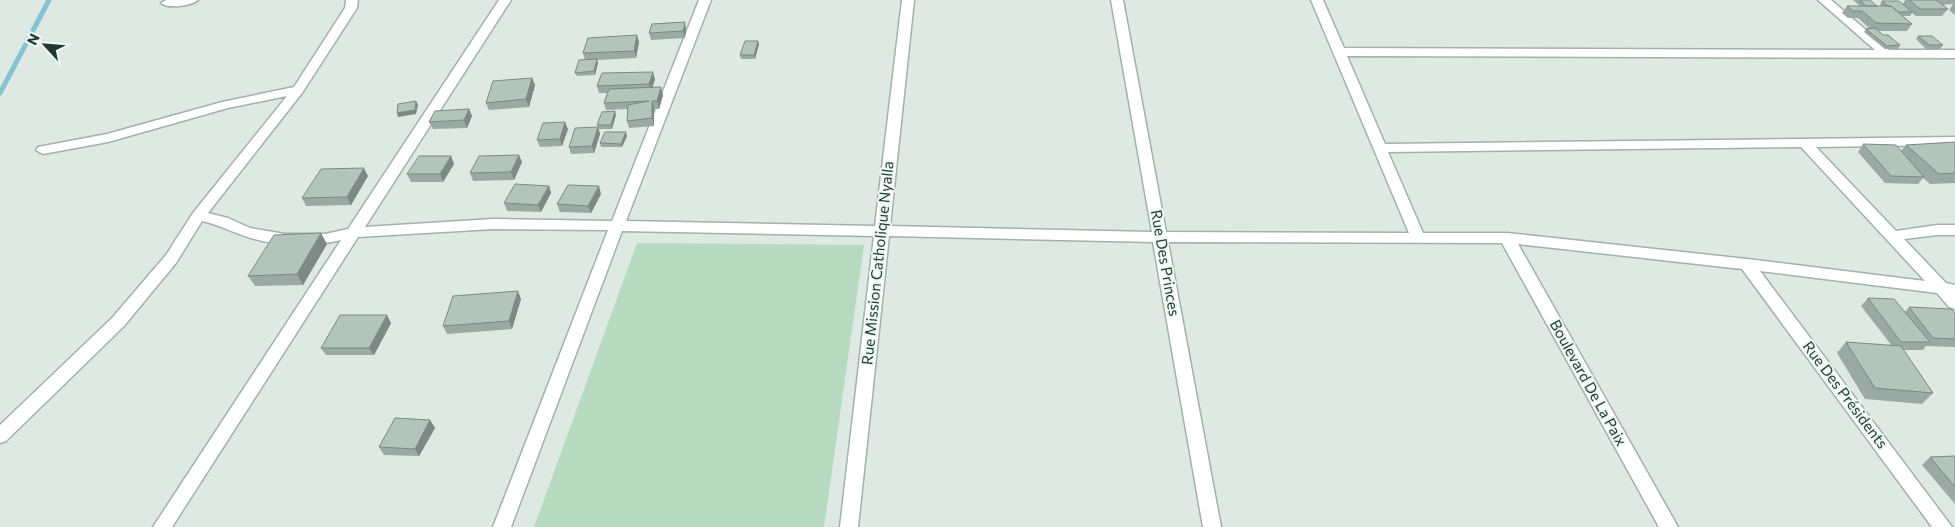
<svg xmlns="http://www.w3.org/2000/svg" width="1955" height="527" viewBox="0 0 1955 527" font-family="Commissioner,sans-serif">
	<style>
		.green { fill: #b6dbc0 }
		.lines { fill: none; stroke-linecap: round; stroke-linejoin: round }
		.stream { stroke: #84c4d0; stroke-width: 5 }
		.minor-casing { stroke: #a1b1ab; stroke-width: 3 }
		.minor { fill: #fff; fill-rule: evenodd }
		.wall { fill: #9aa9a3 }
		.shaded-wall { fill: #7d8984 }
		.building { fill: #b3c4bd; stroke: #7d8984 }
		.labels { text-anchor: middle; stroke-width: 4; stroke-linejoin: round; paint-order: stroke }
		.street-label { font-size: 15px; fill: #1f3932; stroke: #eef6f2 }
	</style>
	<rect width="100%" height="100%" fill="#dee9e4"/>
	<path class="green" d="M637,243l227,2 -40,282h-290z"/>
	<g class="lines">
		<path class="stream" d="M0,93l49,-93"/>
		<defs>
			<path id="minor" d="M198,0c-7,6 -30,9 -37,3l5,-3z
				M346,0h12l-1,8 -55,85 -94,120 20,5 22,10 35,6h40l23,-5 151,-229h12l-146,227 128,-8 119,2 87,-221h12l-85,221 249,5 27,-226h12l-24,226 262,6 -41,-232h12l43,232 243,1 -98,-233h12l21,48 531,2 -57,-50h13l58,50h66v8l-608,-2 38,88 570,-7v8l-139,2 80,84 41,-6h18v10h-18l-33,4 42,44 9,2v24l-6,-2 -12,-14 -177,-22 192,256h-20l-190,-258 -224,-25 160,283h-19l-157,-284 -334,-1 53,285h-18l-50,-285 -264,-6 -31,291h-18l34,-291 -252,-5 -111,296h-18l115,-297 -115,-1 -135,8 -186,290h-19l188,-287c-29,7 -71,6 -99,-5 -14,-5 -26,-11 -40,-14l-26,42 -52,63 -118,115 -6,2v-18l112,-107 54,-63 27,-42 94,-117 -59,12 -120,34 -65,12 -7,-4 2,-3 69,-13 115,-32 72,-15 51,-79zM1801,147l124,134 -178,-22 -240,-26h-84l-35,-81z"/>
		</defs>
		<use href="#minor" class="minor-casing"/>
		<use href="#minor" class="minor"/>
	</g>
	<path class="wall" d="M1853,0h17l7,6h4l-1,-2 2,-3 21,3 2,-4h50v15l-6,-5 4,-6 -11,1 6,4 -6,7h-26l-4,-3 -2,3h-8l10,8 -5,7h-29l5,4 17,10 -2,4h-13l-21,-17 2,-3 3,-1 -11,-10h-10l-6,-5 5,-7h13z
		M686,29l-1,9 -34,2 -2,-7z
		M1918,36l25,9 -3,4h-14l-10,-10z
		M758,41l1,3 -4,15h-14l-1,-4z
		M639,42l-3,16 -39,2 1,3 -3,12 -18,1 -2,-3 10,-13 -2,-7z
		M532,78l3,7 -6,22 -40,3 -3,-7z
		M655,79l-3,9 11,7 -4,14h-5v17l-25,2 -2,-7v-12l-21,1 -2,-7 3,-10h-8l-2,-7z
		M469,109l3,7 -5,12 -34,1 -4,-7z
		M616,115l-4,14h-13l-2,-4z
		M598,127l2,7 -6,19 -23,1 -2,-7z
		M568,129l-6,17 -22,1 -3,-7z
		M627,136l-5,11h-21l-1,-4z
		M1955,142v41l-25,1 -7,-6 -5,6 -33,-1 -27,-31 5,-8 38,7 5,-6z
		M451,156l3,8 -11,18h-32l-4,-8z
		M522,162l-8,18 -41,1 -3,-8z
		M368,176l-17,29 -45,1 -4,-8z
		M549,186l2,7 -10,19 -34,-1 -3,-8z
		M601,194l-10,19 -31,-1 -3,-8z
		M327,244l-24,41 -48,1 -7,-10z
		M1868,298l37,14 4,-5 46,6v34l-29,-1 -3,4h-20l30,43 -11,11 -57,-5 -28,-46 9,-11 46,4 -31,-40z
		M521,299l-9,30 -65,5 -4,-8z
		M391,323l-17,32h-48l-5,-7z
		M430,420l5,8 -16,28 -35,-1 -5,-8z
		M1955,456v48l-33,-39 8,-8z"/>
	<path class="shaded-wall" d="M685,22l1,7 -1,9 -2,-7z
		M637,35l2,7 -3,16 -2,-7z
		M758,41l1,3 -4,15 -1,-4z
		M597,59l1,4 -3,12 -1,-4z
		M653,72l2,7 -4,13 -2,-8z
		M532,78l3,7 -6,22 -3,-8z
		M661,87l2,8 -4,14 -2,-8z
		M416,101l2,4 -2,9 -18,3 -1,-4z
		M652,101l2,8v17l-2,-8z
		M469,109l3,7 -5,12 -3,-8z
		M615,111l1,4 -4,14 -1,-4z
		M565,122l3,7 -6,17 -2,-7z
		M598,127l2,7 -6,19 -2,-7z
		M626,132l1,4 -5,11 -1,-3z
		M519,155l3,7 -8,18 -3,-8z
		M451,156l3,8 -11,18 -3,-8z
		M364,168l4,8 -17,29 -4,-8z
		M549,186l2,7 -10,19 -3,-7z
		M599,186l2,8 -10,19 -3,-7z
		M321,233l6,11 -24,41 -6,-11z
		M518,291l3,8 -9,30 -3,-8z
		M387,315l4,8 -17,32 -5,-7z
		M430,420l5,8 -16,28 -4,-7z"/>
	<path class="building" d="M1860,0h10l7,6h-11z
		M1909,0h27l12,9h-28z
		M1882,1h17l13,11h-14l-7,-6h-3z
		M1847,6h44l21,18 -36,-1 -14,-12h-9z
		M685,22l-2,9 -34,2 3,-9z
		M1875,28l8,7h5l12,10 -13,1 -21,-17z
		M637,35l-3,16 -51,2 5,-15z
		M1918,36h14l11,9h-14z
		M745,41h13l-4,14h-14z
		M597,59l-3,12 -19,2 4,-13z
		M653,72l-4,12 -52,2 5,-13z
		M532,78l-6,21 -40,4 7,-22z
		M661,87l-4,14h-5v17l-25,3 1,-16 21,-4 -45,2 5,-14z
		M416,101l-1,9 -18,3 1,-9z
		M469,109l-5,11 -35,2 6,-11z
		M615,111l-4,14h-14l5,-13z
		M565,122l-5,17 -23,1 6,-17z
		M598,127l-6,19 -23,1 6,-19z
		M605,132h21l-5,12 -21,-1z
		M1955,142v31l-16,1 -33,-29z
		M1863,144l33,1 28,32 -33,-1z
		M519,155l-8,17 -41,1 9,-17z
		M419,156h32l-11,18h-33z
		M364,168l-17,29 -45,1 19,-29z
		M515,184l34,2 -11,19 -34,-2z
		M568,185l31,1 -11,20 -31,-2z
		M321,233l-24,41 -49,2 26,-41z
		M518,291l-9,30 -66,5 10,-30z
		M1868,298l26,1 36,43h-29z
		M1909,307l42,2 4,4v26l-22,-1z
		M340,315h47l-18,33h-48z
		M1846,342l55,4 32,47 -58,-5z
		M395,418l35,2 -15,29 -36,-2z
		M1955,456v31l-25,-30z"/>
	<g class="labels">
		<g class="street-label">
			<text transform="translate(878 263) rotate(-84)" y="5">Rue Mission Catholique Nyalla</text>
			<text transform="translate(1165 263) rotate(80)" y="5">Rue Des Princes</text>
			<text transform="translate(1588 383) rotate(61)" y="5">Boulevard De La Paix</text>
			<text transform="translate(1845 395) rotate(53)" y="5">Rue Des Présidents</text>
		</g>
	</g>
	<g transform="translate(45 45) rotate(296)" stroke="#eef6f2" stroke-width="4" paint-order="stroke">
	<path d="M0-4L9 19L0 12L-9 19Z" fill="#1f3932"/>
	<text y="-8" font-size="14" font-weight="bold" text-anchor="middle" fill="#1f3932">N</text>
	</g>
</svg>
